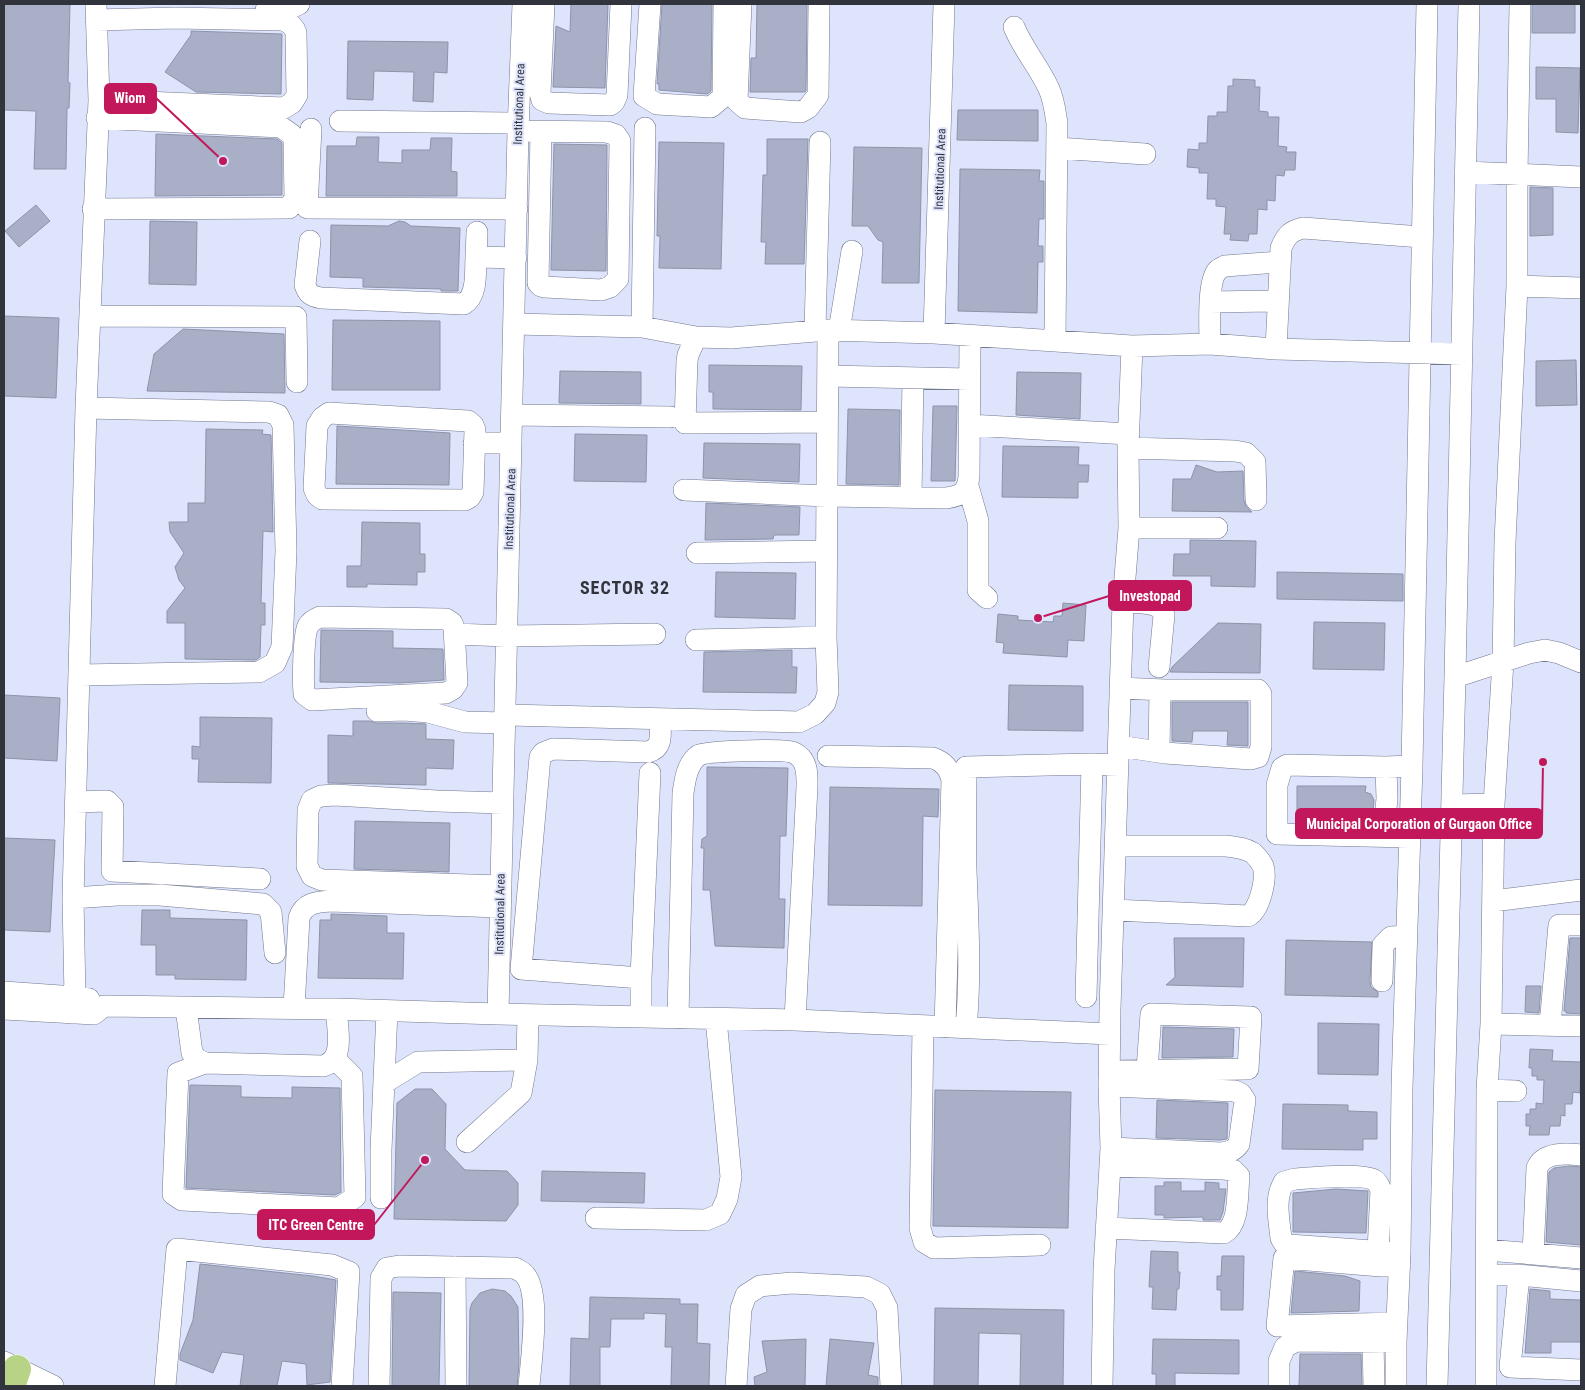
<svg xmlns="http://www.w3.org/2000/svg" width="1585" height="1390" viewBox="0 0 1585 1390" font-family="'Roboto Condensed',sans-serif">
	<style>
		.building { fill: #a9afc6; stroke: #8d93a9 }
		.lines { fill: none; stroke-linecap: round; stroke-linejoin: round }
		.minor-casing { stroke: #72788d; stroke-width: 22 }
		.major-casing { stroke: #fff; stroke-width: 29 }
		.minor { stroke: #fff; stroke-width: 21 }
		.major { stroke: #b7d385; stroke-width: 28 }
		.labels { text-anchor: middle; stroke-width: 4; stroke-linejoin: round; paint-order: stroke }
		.street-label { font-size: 12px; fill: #32343d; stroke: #dee4fc }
		.district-label { font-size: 18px; font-weight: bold; letter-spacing: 1px; fill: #32343d; stroke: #dee4fc }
		.leader { fill: none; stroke: #c2185b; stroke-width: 2 }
		.callout-dot { fill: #c2185b; stroke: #dee4fc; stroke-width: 2 }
		.callout { fill: #c2185b; stroke: #c2185b; stroke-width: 2 }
		.callout-label { font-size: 14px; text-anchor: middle; font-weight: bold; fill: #fff }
	</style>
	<rect width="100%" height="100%" fill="#dee4fc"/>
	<path class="building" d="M4,4h66l-2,78 2,1 -1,25h-2l-1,61h-32l2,-58 -32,-1z
		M571,4h37l-3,84 -52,-1 3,-61 14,6z
		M662,4h50l-1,87 -4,3 -48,-4v-6h-2z
		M757,4h50l-1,87 -2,1h-54l1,-34h5z
		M1532,4h43v29h-43z
		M191,31l91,3 -1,60 -85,-2 -31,-20 26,-37z
		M348,41l100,1 -1,31 -13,-1 -1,30 -20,-1 1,-29 -40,-1 -1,29 -26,-1z
		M1536,67l44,1 -2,65 -22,-1v-33h-20z
		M1233,79l22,1v7h5l-1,24 9,1v5h11l-1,29 9,1 -1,5h10l-1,18h-10l-1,6 -8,-1 -1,26 -8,-1v10l-9,-1 -1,25h-8l-1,7 -18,-1 1,-6h-7l2,-27 -10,-1v-7h-9l1,-26h-9v-5l-12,-1 1,-18 11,1v-7h8l1,-27h9v-4h10l1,-26h5z
		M958,110h80v31l-81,-1z
		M156,134l121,5 5,4v52l-127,1z
		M357,137h22l-1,25 24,1v-13h28l1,-12h21l-1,33 6,1v24h-131l1,-50h29z
		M767,139h41l-4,125h-39l1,-22h-5l2,-67h4z
		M659,142l65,1 -3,126 -62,-1 1,-32h-3z
		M554,144l53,1 -1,126 -55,-1z
		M854,147l68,1 -3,135h-37l1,-41 -5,-2 -10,-14h-16z
		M960,169l80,1 -1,11h5v38h-5l-1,27h5v16h-5l-1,51 -79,-2z
		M1530,187l23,1v47l-23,1z
		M36,205l14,16 -31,26 -14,-16z
		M150,221l47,1 -1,63 -47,-1z
		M399,221l6,1 6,4 49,2 -2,63h-17v-2l-78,-2v-9l-33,-1 1,-52 57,1z
		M4,316l55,2 -3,80 -52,-2z
		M333,320l107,1v69h-108z
		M183,329l101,5 1,59 -138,-2 7,-37z
		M1576,360l1,45 -41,1v-45z
		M709,365l93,1 -1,44 -88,-1v-17h-4z
		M560,371l81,1v32l-82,-1z
		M1017,372l64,1 -1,46 -64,-4z
		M933,406h24l-2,75h-24z
		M848,409l52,1 -1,75 -53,-1z
		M337,426l113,7 -1,52 -113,-1z
		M206,429l57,1 -1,4 9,1 2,97 -10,-1 -2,72h4v22h-4l-1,32 -4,3 -71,-1v-36h-18v-12l18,-23 -6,-8 -4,-13 9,-14 -14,-21 -1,-10h19v-19h17z
		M575,434l72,1 -1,47 -72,-1z
		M704,443l96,1 -1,38 -96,-4z
		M1003,446l76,1 -1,18h11l-1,17h-10v16l-76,-1z
		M1196,465l21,7 26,-1 1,30 2,6 6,5 -80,-1 1,-32h18z
		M706,503l94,4 -1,28h-25l-1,4 -68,1z
		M362,522l58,1v31h5v18h-8v13l-50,-1v3h-20v-21h14z
		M1190,540l66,1 -1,46 -44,-1v-10h-38l1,-22h16z
		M716,572l80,1 -1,46 -80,-2z
		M1277,572l126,2v27l-126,-2z
		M1063,603l23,2 -2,36 -16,-1 -1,17 -64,-4 1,-10 -8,-1 2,-28 20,2v4l35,2 1,-6h8z
		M1314,622l71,1 -1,47 -71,-1z
		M1218,623l43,1 -1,49 -90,-1 2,-5z
		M321,630l72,1v17l50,1 1,31 -44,3 -80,-1z
		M792,650v17h5l-1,26 -93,-1 1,-40z
		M1009,685l74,1v45l-75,-1z
		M4,695l56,3 -3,63 -53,-3z
		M1172,702h76v44l-21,-1 1,-14h-35l-1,11 -20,-1z
		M200,717l72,1 -1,65 -73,-1 1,-23h-7v-13l8,1z
		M353,721h17l7,2h27l22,1v15l28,1 -1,29 -27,-1v17l-98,-2v-48l25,1z
		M707,767l81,1 -2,68h-6l-1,63h6l-1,49 -69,-2 -5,-56h-7l1,-42h-3l1,-9 5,-3z
		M1297,786h69l-1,6 6,2 3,6 -1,10 -5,9v5l-71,-2z
		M830,787l109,2 -1,28 -15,-1 -1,90 -94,-1z
		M355,821l95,2 -1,49 -95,-3z
		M4,838l51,2 -5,92 -46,-2z
		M142,910h28v8l77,2 -1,60 -71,-1v-4h-19v-30h-15z
		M331,914l56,2v17h17l-1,46 -85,-1 2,-58h11z
		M1174,938h70l-1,49 -77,-2 9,-8z
		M1581,938v76l-15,-1v-2h-2l6,-73z
		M1286,940l86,2 -2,39 1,6 7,5v5l-93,-2z
		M1526,986h15l-2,27 -14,-1z
		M1318,1023l61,1 -1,51 -60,-1z
		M1163,1027l71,2 -1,28 -71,1z
		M1530,1049l23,1 -1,11 29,1 -1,31 -7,-1 -1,12h-7v12l-4,-1 -1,11h-10l-1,9h-20l1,-9h-4v-12h4v-5h6v-6l7,1 1,-24h-7v-4h-5v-8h-3z
		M190,1085l51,1v11l51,1v-11l48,1 1,104 -6,3 -149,-7z
		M415,1089h17l14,15 -1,45 20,21 42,1 11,12v22l-12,16 -112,-2 3,-116z
		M935,1090l136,2 -3,136 -135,-2z
		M1157,1100l71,3 -1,36 -7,1 -64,-2z
		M1283,1104l65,1v6l29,1v27h-14v11l-81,-1z
		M1569,1166l12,1v78l-35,-3 3,-70 5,-4z
		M542,1171l103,2 -1,30 -103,-2z
		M1164,1182h17v9h24v-9l14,1v6h7l-3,23 -3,8h-17v-3l-39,1v-3h-9v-29h9z
		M1336,1189l32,2 -2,42 -73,-1v-39z
		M1151,1251l27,1v20h2l-1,17h-2l-1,21 -24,-1 1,-22h-4z
		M1222,1256h22l-1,54h-22v-20h-4v-14h4z
		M200,1264l113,12 23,4 -6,102 -23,3 -1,-21 -24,-3 -5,25h-37l4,-31 -22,-3 -9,21 -33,-13v-6l13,-34z
		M1295,1271l50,5 15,5 -1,30 -68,2z
		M492,1289l13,2 6,5 7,11 1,57 -2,22h-48l1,-77 2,-6 8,-10z
		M1530,1289l20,2v8l31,1v42h-30v11h-26z
		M393,1292l48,1 -2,93h-47z
		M590,1297l90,2v5h18l-1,39 13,1 -1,42h-38l1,-39h-7l1,-33 -22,-1v6h-33l-1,28h-10v39h-30l1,-48 18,1z
		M935,1308l129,2 -1,76h-43l1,-52 -42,-1 -1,53h-44z
		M806,1339l-1,47h-50l-1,-9 13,-5 -5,-31z
		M830,1339l44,4 -6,32 10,2v9h-52z
		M1153,1339l86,1v34l-64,-1v13h-19v-12h-4z
		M1300,1354h61l1,32h-63z"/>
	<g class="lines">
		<defs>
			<path id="minor" d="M544,4l-4,89 2,7 7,3 61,2 4,-3 3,-7 4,-91
				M650,4l-6,92 13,8 54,3 12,-10 1,-93
				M741,4l-4,97 8,7 56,4 7,-4 10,-13 1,-91
				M266,10h21l12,-6
				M96,20l79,-2 108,2c7,3 11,6 13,13l1,62 -5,8 -8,5 -185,-8
				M1014,27c9,22 25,40 35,62 5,11 6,22 8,34l-2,217
				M340,121l179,2
				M311,129l-4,79 210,1
				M518,131l89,1 9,3 4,6 -2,138 -8,8 -9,3 -56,-3 -4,-1 -3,-3 3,-151
				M1057,148l88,6
				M1465,172l116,5
				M93,209l196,-1 6,-10 -1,-57 -2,-6 -11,-8 -184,-9
				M310,241l-5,44c3,9 6,11 16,13l143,6c14,-9 11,-32 12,-47l40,1
				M476,257l1,-25
				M1517,286l64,2
				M1210,302l68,-1
				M90,316l206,1 1,65
				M514,324l128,3 54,10 35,1 97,-8 106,3 198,13 78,-2 66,5 186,5
				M642,327l3,-199
				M815,330l5,-188
				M839,331l13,-80
				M934,333l10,-329
				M696,337l-8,18 -1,6 -2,62 142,-1
				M1210,344c0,-15 -3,-64 8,-74 2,-2 5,-3 7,-4l55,-4
				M1276,349l5,-101c5,-12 9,-17 22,-20l118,9
				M828,376l141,3
				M329,413l139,8 5,4 2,5 -2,62 -3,5 -5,3 -143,-1 -5,-4 -3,-7 3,-62 5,-8z
				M512,415l158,2
				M969,425l160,9
				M474,443h37
				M1128,448l107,3 11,2 9,9 1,38
				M968,486l10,35v69l9,8
				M684,490l143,6 119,2c15,-2 21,-5 23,-21l1,-140
				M911,497l2,-119
				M1129,528h88
				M697,553l129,-2
				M1123,602c12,1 38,-1 41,13l-5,52
				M320,617l126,2 6,4 2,5 3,55 -4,6 -7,4 -134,7 -8,-6c-1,-12 -1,-58 4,-68 3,-5 7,-7 12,-9z
				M455,634l51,2 149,-2
				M696,640l130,-3
				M79,675l180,-3 16,-9 7,-16 4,-96 -3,-126 -5,-10 -9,-3 -183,-4
				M1455,677l74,-24 16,-3 14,3 22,9
				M377,711l27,-1 24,2 37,10 40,1
				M505,715l294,7 16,-8 10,-11 3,-11 -2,-55 2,-307
				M1119,746l46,7 86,6 7,-2 3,-10v-53l-3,-4h-94l-44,-2
				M1159,752l1,-62
				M828,756l105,2c11,4 16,10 19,22l-7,247
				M76,802l31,-1 6,6 -1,64 148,8
				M1452,805l42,-1
				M1383,835l4,-36 -1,-32
				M1409,837l-132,-3v-49l5,-17 5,-3 99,2 26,-1
				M500,886l-178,-6 -10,-4 -5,-10 1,-56 4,-10 9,-4 14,-1 102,6 66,2
				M73,898l44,-3h43l103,9 8,8 4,41
				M1493,901l88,-11
				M1113,910l135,6c12,-6 19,-38 15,-50 -2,-4 -7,-10 -10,-13 -8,-5 -18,-6 -27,-7h-111
				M641,978l-120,-9 19,-212 3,-4 10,-4 95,3c16,-4 12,-19 12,-33
				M1382,981l1,-36 8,-8 15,-1
				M4,992l71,5 14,2
				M1086,997l6,-233
				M186,1008l6,45 5,6 8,4 118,3c23,-6 14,-39 13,-57
				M294,1008l5,-90c5,-15 17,-16 31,-17l170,6
				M4,1009l90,5 10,-8 232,3 162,5 297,6 315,14
				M72,1013l3,-16 -2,-99 13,-490 13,-308 -3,-96
				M498,1014l20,-883 5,-127
				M641,1017v-39l9,-205
				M678,1018l5,-225c2,-13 4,-30 16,-38 8,-4 82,-6 92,-3 3,0 8,4 10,6 7,8 6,20 6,29l-12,233
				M1491,1024l90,2
				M1550,1025l9,-100h22
				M923,1026l-3,202 4,14 10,6 106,-3
				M966,1028c5,-53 2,-105 0,-158 -1,-34 0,-69 0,-103l126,-3 26,1
				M205,1063l-27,10 -5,121 9,6 157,8 16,-11 -3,-121 -17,-17
				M1109,1071l139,-2 3,-52 -100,-3 -4,56
				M384,1083l34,-21 109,-2 1,-45
				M1109,1086l126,5 6,3 4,6 -6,44c-5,7 -10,8 -18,9l-110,-5
				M1487,1090l29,1
				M467,1142l54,-49 6,-33
				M381,1198v-48l6,-139
				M596,1218l110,2 14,-6 7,-15 4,-22 -15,-158
				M1106,1228l118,5c16,-9 13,-40 15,-57l-6,-6 -10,-1 -113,-3
				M1487,1250l94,8
				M1378,1251l3,-61c-2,-4 -3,-8 -7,-10 -13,-7 -62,-2 -79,-1l-11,3c-10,17 -5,37 -3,56l3,5 5,2 111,8
				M1533,1254l4,-86c6,-16 30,-15 44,-13
				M455,1267l1,119
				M1487,1275h32l62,6
				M1519,1275l-9,92 71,3
				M1397,1323l-120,3 7,-68 97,8 19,-1
				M1373,1342l1,44
				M4,1362l49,24
				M165,1386l12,-137 155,16 17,7 -7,114
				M379,1386l2,-108 6,-10 12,-2 116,2c3,2 8,4 10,7 16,18 6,86 4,111
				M736,1386l5,-77 5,-14 14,-9 32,-3 74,4 14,7 7,14 4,78
				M1102,1386l2,-116 7,-122 -2,-62 1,-77 13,-407 6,-74 -1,-80 4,-102
				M1279,1386v-25l6,-14 11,-6 100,1
				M1396,1386v-44l4,-89 2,-165 10,-322 15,-762
				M1437,1386l18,-709 14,-673
				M1486,1386l1,-296 4,-66 3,-220 9,-142 2,-120 12,-256v-111l3,-171"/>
			<path id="major" d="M11,1386l6,-17"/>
		</defs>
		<use href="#minor" class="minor-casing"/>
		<use href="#major" class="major-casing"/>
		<use href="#minor" class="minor"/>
		<use href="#major" class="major"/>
	</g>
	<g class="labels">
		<g class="street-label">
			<text transform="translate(519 104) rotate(-88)" y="4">Institutional Area</text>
			<text transform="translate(940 169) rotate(-88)" y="4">Institutional Area</text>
			<text transform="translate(510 509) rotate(-88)" y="4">Institutional Area</text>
			<text transform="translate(500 914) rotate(-89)" y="4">Institutional Area</text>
		</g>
		<g class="district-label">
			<text x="625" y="594">SECTOR 32</text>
		</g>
	</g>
	<path class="leader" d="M223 161L156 98M1038 618L1109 596M1543 762L1542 824M425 1160L374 1225"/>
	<g class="callout-dot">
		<circle cx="223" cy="161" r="5"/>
		<circle cx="1038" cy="618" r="5"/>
		<circle cx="1543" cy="762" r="5"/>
		<circle cx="425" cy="1160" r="5"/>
	</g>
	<g class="callout">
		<rect x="105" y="84" width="51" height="29" rx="5"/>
		<rect x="1109" y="581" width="82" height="29" rx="5"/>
		<rect x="1296" y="809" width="246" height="29" rx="5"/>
		<rect x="258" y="1210" width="116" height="29" rx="5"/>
	</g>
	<g class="callout-label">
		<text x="130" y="103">Wiom</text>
		<text x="1150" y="601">Investopad</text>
		<text x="1419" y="829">Municipal Corporation of Gurgaon Office</text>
		<text x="316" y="1230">ITC Green Centre</text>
	</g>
	<rect width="1585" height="1390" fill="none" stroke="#32343d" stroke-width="10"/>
</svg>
